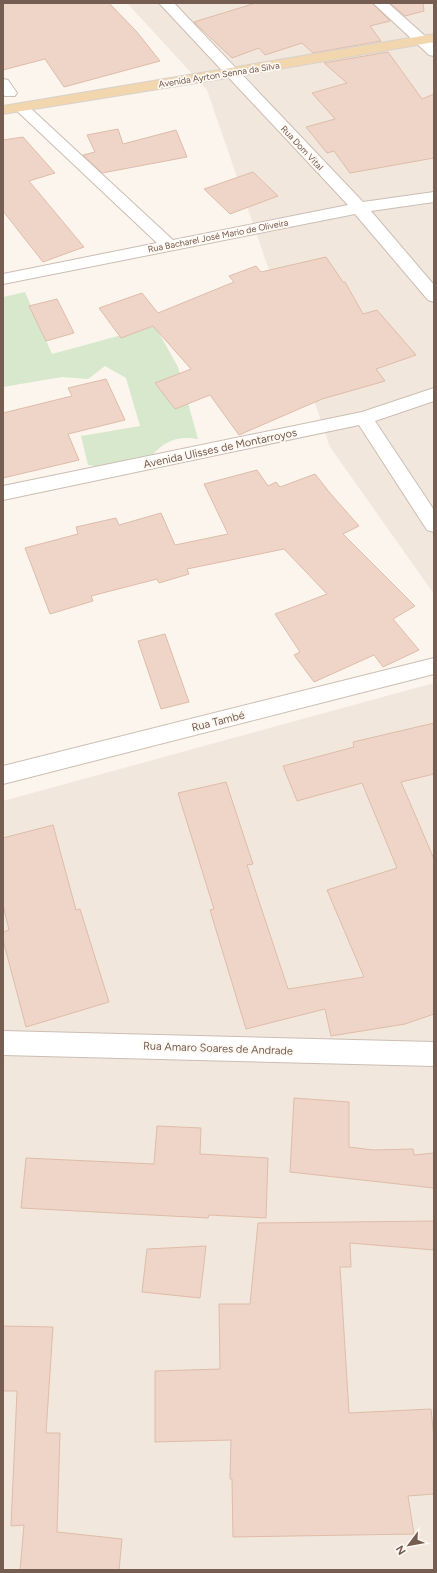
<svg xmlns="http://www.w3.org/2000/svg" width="437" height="1573" viewBox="0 0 437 1573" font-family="Figtree,sans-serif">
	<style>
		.residential { fill: #f2e7dc }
		.green { fill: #d8e8cc }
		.building { fill: #eed5c7; stroke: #dfbca9 }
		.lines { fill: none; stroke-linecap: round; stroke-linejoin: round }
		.minor-casing { stroke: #cdbdb3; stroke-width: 2 }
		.tertiary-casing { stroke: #cdbdb3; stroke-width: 2 }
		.primary-casing { stroke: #d8d2ce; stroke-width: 2 }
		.minor { fill: #fff; fill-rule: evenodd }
		.tertiary { fill: #fff; fill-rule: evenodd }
		.primary { fill: #f2d6ad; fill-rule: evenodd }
		.labels { text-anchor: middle; stroke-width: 3.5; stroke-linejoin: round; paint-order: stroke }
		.far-street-label { font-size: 9px; fill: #755d51; stroke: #fef9f3 }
		.street-label { font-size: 11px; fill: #755d51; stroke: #fef9f3 }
	</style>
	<rect width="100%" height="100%" fill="#fbf5ed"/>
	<path class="residential" d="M127,3h307v591l-104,-147 -123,-357z
		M434,683v887h-431v-769z"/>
	<path class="green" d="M25,292l27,62 103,-28 23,41 20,72c-33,-6 -42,13 -62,34l-48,-8 -7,-29 59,-10 -14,-48 -21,-12 -17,13 -26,-2 -59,10v-90z"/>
	<path class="building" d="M3,3h106l28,29 23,29 -96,26 -19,-28 -42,11z
		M256,3h116l18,18 -20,5 11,15 -68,12 -11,-10 -37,12 -6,-7 -27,10 -38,-36z
		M390,3h33l1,8 -19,5z
		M388,52l34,47 12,-5v64l-84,15 -16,-22 -7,2 -21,-26 29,-8 -23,-26 35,-10 -23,-20z
		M118,129l5,15 53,-14 11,27 -85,16 -19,-18 12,-3 -8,-17z
		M23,137l32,36 -26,8 55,66 -41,15 -40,-51v-71z
		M253,172l25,24 -48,18 -26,-25z
		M326,257l17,25h2l18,32 14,-4 39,45 -40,14 9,12 -63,18 -83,36 -29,-40 -35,14 -20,-26 36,-14 -38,-43 -32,12 -22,-30 43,-15 16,20 76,-31 -5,-6 27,-10 5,6z
		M57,299l17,34 -28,8 -17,-35z
		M106,379l19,41 -57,14 11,26 -76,18v-65l69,-17 -4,-8z
		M257,470l11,16 8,-4 4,5 35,-13 15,19 29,33 -16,8 72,72 -22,13 26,31 -36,17 -9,-12 -60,27 -20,-27 6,-3 -25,-38 52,-20 -43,-45 -97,20 2,5 -30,9 -2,-4 -66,17 2,5 -43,13 -25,-66 53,-14 -2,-7 40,-9 3,7 42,-12 14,32 53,-11 -24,-50z
		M165,634l24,68 -28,7 -23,-68z
		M434,723v51l-33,8 33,77v155l-29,10 -74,12 -6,-27 -79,20 -36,-119 4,-1 -36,-116 48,-11 27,82 -6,1 41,124 76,-12 -37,-87 70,-22 -35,-85 -65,18 -14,-35 71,-19 -1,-5z
		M53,825l23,85 4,-1 29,93 -83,25 -23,-87v-8l6,-2 -6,-25v-67z
		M294,1098l55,4v45l24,3 40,-1 1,6 20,-2v35l-144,-16z
		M157,1126l44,2 -1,26 68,4 -2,60 -57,-3 -1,3 -187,-10 5,-50 128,6z
		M434,1221v29l-84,-7 1,24h-11l9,146 82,-4 3,29v56l-26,2 6,38 -181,3 -1,-58h-2l1,-39 -76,2v-71l65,-2 -1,-65h31l8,-81z
		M206,1246l-6,52 -58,-6 5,-43z
		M3,1326l50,1 -7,106h14l-3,99 65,7 -3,31h-99l4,-45 -13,1 6,-135h-14z"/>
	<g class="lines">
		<defs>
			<path id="minor" d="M159,3h15l189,199 71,-10v10l-63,9 63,74v17l-6,-2 -73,-86 -352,70v-10l154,-31 -141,-133 -2,-3 2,-3h10l147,136 175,-35z
				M3,79l5,1 9,13 -2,3h-10l-2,-2z
				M434,388v13l-59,20 59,89v22l-7,-2 -68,-105 -356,75v-14l359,-74z
				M434,658v16l-431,110v-18z
				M3,1031l431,11v24l-431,-11z"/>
			<path id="tertiary" d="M373,3h15l46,41v12l-5,-1z"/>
			<path id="primary" d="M434,34v8l-201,35 -230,37v-8z"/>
		</defs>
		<use href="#minor" class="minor-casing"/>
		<use href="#tertiary" class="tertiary-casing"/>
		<use href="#primary" class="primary-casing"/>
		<use href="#minor" class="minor"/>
		<use href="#tertiary" class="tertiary"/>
		<use href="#primary" class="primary"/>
	</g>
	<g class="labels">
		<g class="far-street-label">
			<text transform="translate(219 75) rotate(-9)" y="3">Avenida Ayrton Senna da Silva</text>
			<text transform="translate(302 148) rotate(47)" y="3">Rua Dom Vital</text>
			<text transform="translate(218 236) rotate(-11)" y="3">Rua Bacharel José Mario de Oliveira</text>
		</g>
		<g class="street-label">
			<text transform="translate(220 448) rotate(-12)" y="4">Avenida Ulisses de Montarroyos</text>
			<text transform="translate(218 721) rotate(-14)" y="4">Rua També</text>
			<text transform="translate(218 1048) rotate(2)" y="4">Rua Amaro Soares de Andrade</text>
		</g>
	</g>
	<rect width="437" height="1573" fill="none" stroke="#755d51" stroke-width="8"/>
	<g transform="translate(409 1545) rotate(238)" stroke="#fef9f3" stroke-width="3" paint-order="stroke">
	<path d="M0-3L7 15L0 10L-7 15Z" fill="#755d51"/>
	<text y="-6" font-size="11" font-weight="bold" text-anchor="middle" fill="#755d51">N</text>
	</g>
</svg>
